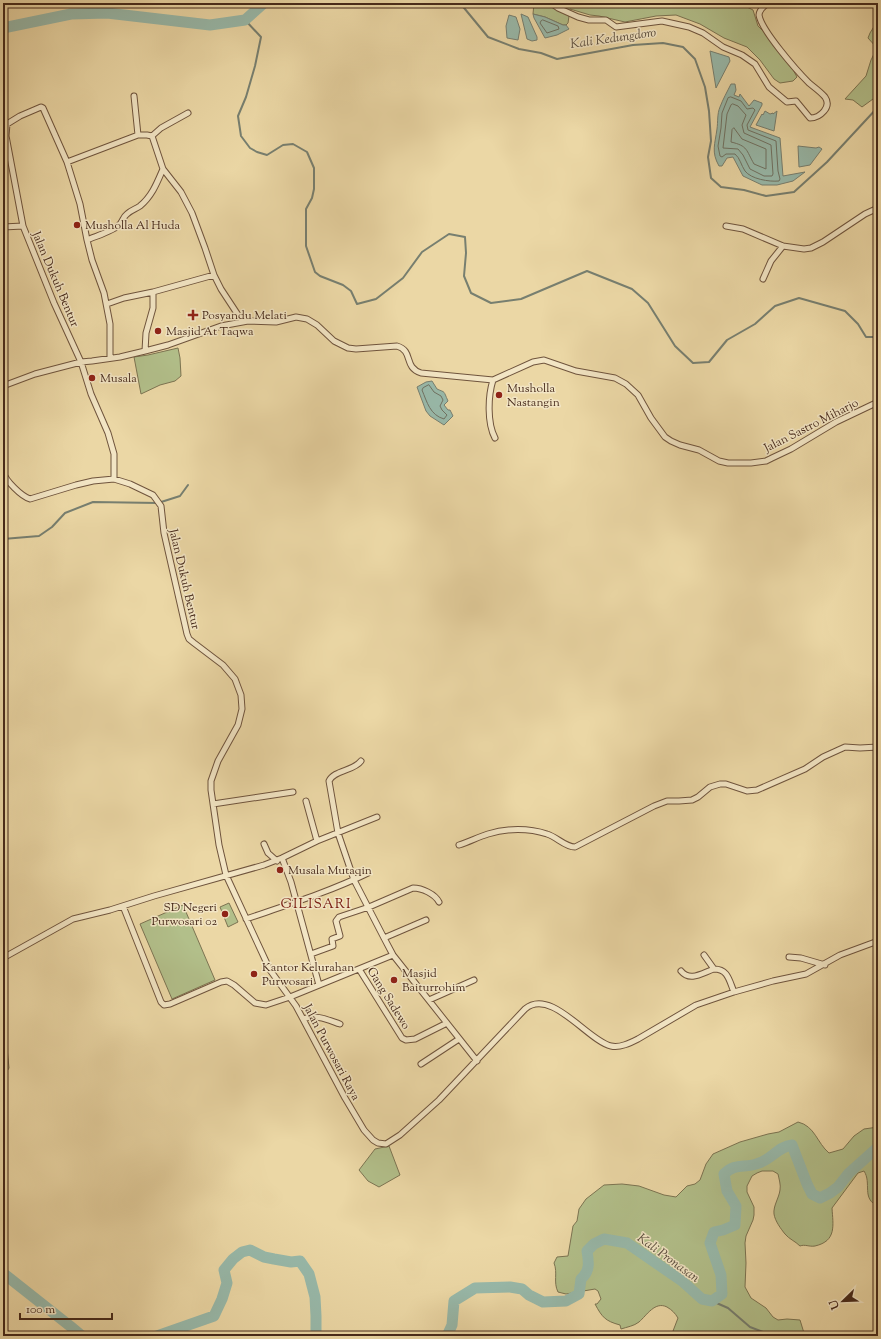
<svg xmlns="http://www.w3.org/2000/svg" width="881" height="1339" viewBox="0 0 881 1339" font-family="'Sorts Mill Goudy',serif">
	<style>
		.green { fill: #b2bf8a; stroke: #7c7452 }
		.water { fill: #98b9aa; stroke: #777f70 }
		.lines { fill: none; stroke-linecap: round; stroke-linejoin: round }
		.shore { stroke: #6f7162; stroke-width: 1 }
		.stream { stroke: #777f70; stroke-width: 2 }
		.river { stroke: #98b9aa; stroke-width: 11 }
		.minor-casing { stroke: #6f543d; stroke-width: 7 }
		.minor { stroke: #f2e5c4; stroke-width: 5 }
		.poi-dot { fill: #8f2418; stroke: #f2e5c4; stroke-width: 1.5 }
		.labels { text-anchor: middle; stroke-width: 3; stroke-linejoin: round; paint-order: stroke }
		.poi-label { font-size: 12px; fill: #46291a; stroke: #f2e5c4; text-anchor: start }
		.street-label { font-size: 12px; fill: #46291a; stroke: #f2e5c4 }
		.water-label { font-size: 13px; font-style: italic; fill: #5a4d3e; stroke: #f2e5c4 }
		.quarter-label { font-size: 14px; letter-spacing: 1px; fill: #7a1f14; stroke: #f2e5c4 }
	</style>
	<rect width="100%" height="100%" fill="#ebd7a5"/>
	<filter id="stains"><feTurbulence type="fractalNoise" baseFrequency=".005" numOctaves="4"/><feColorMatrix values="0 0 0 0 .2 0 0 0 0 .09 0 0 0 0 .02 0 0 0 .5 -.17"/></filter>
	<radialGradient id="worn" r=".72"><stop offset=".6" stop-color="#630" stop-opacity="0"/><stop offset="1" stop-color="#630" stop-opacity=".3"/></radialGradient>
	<path class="green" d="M534,3h205l14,7 5,16 10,10 22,28 7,13 -4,4 -13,2 -6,-4 -14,-19 -13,-13 -23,-9 -24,-14 -24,-9 -20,1 -31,6 -26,-6 -9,-1 -20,-6 -2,14 -2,2h-3l-18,-8 -12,-3z
		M878,20v77l-5,2 -11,8 -9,-7 -8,-1 21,-23 5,-16 6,-12 -9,-10 2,-5z
		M178,348l2,10 1,18 -6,5 -15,4 -19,9 -7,-37 14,-2z
		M229,903l9,19 -10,5 -8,-20z
		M183,905l32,75 -43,19 -32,-75z
		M3,1025l2,2 4,41 -3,5 -3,2z
		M798,1122c17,4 19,21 31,31l14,-4 11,-13 10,-7 14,-2v79c-17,-7 -6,-23 -14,-35l-6,2 -26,35c1,17 5,33 -17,38 -6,1 -10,-2 -15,0 -5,-5 -11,-7 -15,-12 -4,-5 -10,-13 -11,-20 -1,-8 5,-16 6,-24 1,-5 -1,-11 -2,-16l-5,-3h-11l-5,2 -5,3 -5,10v6l7,15v8l-1,5 -7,16 -1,7 1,20 -1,24 6,11 15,10 7,9 5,3 9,-1 13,1 4,13 3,3h-122l-12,-5 5,-13c-3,-5 -6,-8 -11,-11 -12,-6 -20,8 -28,15 -5,4 -12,5 -18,7l-1,-4c-15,-4 -18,-8 -25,-21h2l4,-5 -3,-8 -3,-2 -29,5 -8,-2c-5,-10 0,-19 -4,-29l3,-6 11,-1 5,-30 4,-5 2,-12 7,-10 18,-14 18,-1 17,2 25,9 12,2 11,-11 8,-2 5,-4 6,-16 7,-10 27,-12 28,-8 11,-2z
		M389,1146l11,29 -21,12 -11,-6 -9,-11 16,-21z"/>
	<path class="water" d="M521,14l7,3 9,20v3l-5,1 -5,-2z
		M533,14l12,3 18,8h3l3,4 -12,6 -12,3 -11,-20z
		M509,15l7,2 4,12 -2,11 -11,-2 -1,-12z
		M710,51l19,6 1,4 -14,27z
		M731,84h4l1,6 -2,5 5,2 1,-3 9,12 5,-6 8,3v2l-12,22 30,11 3,38 22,-4 -12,9 -16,4h-15l-19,-9 -10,-19 -6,1 -5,8h-3c-8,-14 -4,-22 -2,-37 1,-7 0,-15 3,-22 3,-8 7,-15 11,-23z
		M765,111l5,3 3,-1v1l4,-3 -3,20 -18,-6 6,-11 1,1z
		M798,146l18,2 3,-1 3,2 -12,16 -11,2z
		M432,381l5,8c9,4 6,1 11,12l-4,4 4,5h2l3,6 -9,9 -14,-9 -4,-5 -9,-24 9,-5z"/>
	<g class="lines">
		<path class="shore" d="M543,20l15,6 1,3 -12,4 -7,-10 1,-2z
			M731,97l10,4 6,8 6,-1 2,2 -8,15 1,5 28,11 2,30 2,8 -1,2c-10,1 -28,-2 -34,-10 -4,-6 -5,-13 -10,-17h-9l-4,3 -2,-1 -2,-10 3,-18 1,-15 6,-15z
			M733,104l5,2 8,9 -4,10 2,8 27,12 2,29 -1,2h-8l-14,-7 -7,-14 -5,-6 -15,-1 4,-34 4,-9z
			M734,128l8,11 24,10v20l-12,-5c-8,-14 -6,-18 -23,-22l1,-12z
			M429,385l5,7 7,4 2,4 -3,6 2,4 5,5 -3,4c-14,-4 -17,-17 -22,-29l1,-2z"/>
		<path class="stream" d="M460,3l28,34 31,12 22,4 16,6 76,-14 30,-2 20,4 12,12 10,28 4,24 2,30 -3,16 3,21 10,9 23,3 22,6 28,-4 33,-30 51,-55
			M245,20l16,17 -6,29 -9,31 -8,19 3,20 9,12 7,4 10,3 16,-10 10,-1 14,8 7,16v21l-2,9 -6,11v37l9,26 5,4 23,9 8,6 6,13 19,-5 27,-21 19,-26 27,-18 16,3 1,16 -2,23 7,17 20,10 30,-4 66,-28 45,18 16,14 27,43 18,17 16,-1 18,-22 28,-16 20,-18 24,-8 46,13 13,13 8,13h12
			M3,539l36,-3 13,-9 13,-14 28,-11 65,1 22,-7 8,-11
			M712,1301l16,7 22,19 13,5 4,4"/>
		<path class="river" d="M3,28l68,-14 36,-1 103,12 35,-5 19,-17
			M3,1273l67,53 12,10
			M157,1336l57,-20 8,-17 5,-16 -3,-13 9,-11 9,-7 8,-2 14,7 10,2 17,3 9,-1 9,13 6,23 1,19v20
			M447,1336l5,-11 2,-24 21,-13 35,-1 12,2 7,6 14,7 23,-1 13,-7 2,-15c9,-8 8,-16 6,-28l7,-7 10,-5 23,4 55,38 20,18 10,2 10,-7 -1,-19 -11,-32 4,-11 9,-2 12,-5 1,-19 -9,-15 -3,-17c12,-12 21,-5 35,-11 13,-4 20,-17 33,-18l15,39 5,10 8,4 10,-5 8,-6 11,-14 29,-26"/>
		<defs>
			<path id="minor" d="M551,3l7,5 20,9 11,3h17l10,7 46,-6 27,6 14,6 20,14 19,8 13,9 14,23 18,15 9,-1 14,17c10,0 22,-11 15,-21 -4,-5 -11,-10 -16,-14 -12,-12 -48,-53 -50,-68 0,-5 5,-9 9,-12
				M134,96l4,39
				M152,136l9,-8 27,-15
				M67,162l71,-27h9l5,1 11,33 18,23 11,21 13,35 9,27 7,14 21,32
				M726,226l17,3 40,17 21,3 7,-1 12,-6 42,-28 13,-6
				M3,227l20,-1
				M87,240c9,-4 27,-9 33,-16 3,-3 3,-7 7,-10 4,-4 9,-5 13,-8 12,-10 17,-23 23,-37
				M763,279l8,-18 12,-15
				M107,304l17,-6 29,-6 61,-17
				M145,351l1,-18 7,-25v-16
				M110,358v-34l-6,-31 -12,-33 -5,-20 -7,-36 -13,-42 -24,-54 -2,-1 -21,9 -13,8 -1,12 17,90 31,77 27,59 10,32 17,39 6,21v25
				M493,380c-5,16 -6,43 2,58
				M3,386l32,-12 46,-12 11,-1 28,-4 25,-6 23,-6 53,-19 27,-5 28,1 20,-5 11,2 10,6 17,16 14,7 8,1 41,-3c17,5 6,21 24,27l72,7 40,-18 11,-2 32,11 39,7 11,6 12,11 13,23 14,19 6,4 9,4 19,5 20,11 9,2h23l15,-2 6,-3 19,-9 45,-27 42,-20
				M3,472c3,9 18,24 27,27l46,-14 17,-4 21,-2 16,5 23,11 8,11 3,27 23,101 2,5 5,4 29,22 12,14 6,16 1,14 -4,16 -20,36 -7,20v9l8,55 7,30 44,95 26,36 49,92 19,32 9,10 5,3 8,1 14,-9 39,-35 86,-91c26,-22 63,32 86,37 9,2 19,-3 27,-7l58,-34 38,-13 39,-11 33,-7 34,-19 38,-14
				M361,761c-7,10 -27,9 -32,20l9,52 16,47 30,58 9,17 84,106
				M306,801l11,40
				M213,804l80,-12
				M264,844l4,9 9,8
				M459,845c10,-3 19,-8 29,-11 19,-6 41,-6 59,0 10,3 18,13 28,13l79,-41 13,-5h12l13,-1 6,-3 12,-10 10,-3h6l21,7 10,-1 48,-21 18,-12 22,-10 15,1 18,-1
				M282,858l9,24 28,103
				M123,906l38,96 3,3 6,-1 51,-22 6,-1 7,4 21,18 11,2 24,-8 103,-42
				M246,919c41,-14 83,-27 122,-46
				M384,938l42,-18
				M311,954l22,-8 -1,-7 8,-3 -4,-15 3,-4 30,-10 44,-19c9,0 22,6 26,14
				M704,955l10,14c14,0 15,11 20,23
				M789,957l12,1 24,7
				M3,958l70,-39 37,-9 44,-14 110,-31 18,-7 35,-17 60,-24
				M359,969l43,69 4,2 9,-1 32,-16
				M681,971c9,11 21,2 33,-2
				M429,1000l45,-20
				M303,1019c13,-5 25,1 37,5
				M421,1064l38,-25
				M668,1336l4,-1 5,1"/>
		</defs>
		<use href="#minor" class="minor-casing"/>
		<use href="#minor" class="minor"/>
	</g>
	<g class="poi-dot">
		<circle cx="77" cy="225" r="4"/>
		<path d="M191 309h4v4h4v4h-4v4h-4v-4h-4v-4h4z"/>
		<circle cx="158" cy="331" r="4"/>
		<circle cx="92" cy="378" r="4"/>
		<circle cx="499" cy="395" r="4"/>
		<circle cx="280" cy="870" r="4"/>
		<circle cx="225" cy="914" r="4"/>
		<circle cx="254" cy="974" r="4"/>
		<circle cx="394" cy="980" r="4"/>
	</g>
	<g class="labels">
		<g class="poi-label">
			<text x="85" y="229">Musholla Al Huda</text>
			<text x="202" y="319">Posyandu Melati</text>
			<text x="166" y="335">Masjid At Taqwa</text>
			<text x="100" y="382">Musala</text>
			<text x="507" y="392">Musholla<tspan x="507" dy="14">Nastangin</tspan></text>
			<text x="288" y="874">Musala Mutaqin</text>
			<text x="217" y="911" text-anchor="end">SD Negeri<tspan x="217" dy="14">Purwosari 02</tspan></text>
			<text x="262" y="971">Kantor Kelurahan<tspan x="262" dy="14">Purwosari</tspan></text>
			<text x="402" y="977">Masjid<tspan x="402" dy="14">Baiturrohim</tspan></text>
		</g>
		<g class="street-label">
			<text transform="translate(56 279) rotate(67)" y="4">Jalan Dukuh Bentur</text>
			<text transform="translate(811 425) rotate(-27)" y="4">Jalan Sastro Miharjo</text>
			<text transform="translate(185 579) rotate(77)" y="4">Jalan Dukuh Bentur</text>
			<text transform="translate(389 998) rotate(58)" y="4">Gang Sadewo</text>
			<text transform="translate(332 1052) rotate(62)" y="4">Jalan Purwosari Raya</text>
		</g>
		<g class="water-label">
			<text transform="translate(613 37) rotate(-8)" y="5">Kali Kedungdoro</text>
			<text transform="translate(669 1257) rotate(36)" y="5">Kali Pronasan</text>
		</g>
		<g class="quarter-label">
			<text x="316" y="908">GILISARI</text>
		</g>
	</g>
	<rect width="881" height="1339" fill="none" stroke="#ebd7a5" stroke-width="16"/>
	<rect x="4" y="4" width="873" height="1331" fill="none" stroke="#46291a" stroke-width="2"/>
	<rect x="8" y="8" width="865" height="1323" fill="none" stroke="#46291a"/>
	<g transform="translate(843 1301) rotate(247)" stroke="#f2e5c4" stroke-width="3" paint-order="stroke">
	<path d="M0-3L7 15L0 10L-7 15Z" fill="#46291a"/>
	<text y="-6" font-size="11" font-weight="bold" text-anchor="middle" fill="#46291a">U</text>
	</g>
	<path d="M20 1313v6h92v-6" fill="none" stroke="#46291a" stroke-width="2"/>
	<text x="26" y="1313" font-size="12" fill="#46291a" stroke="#f2e5c4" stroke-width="3" paint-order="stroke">100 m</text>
	<rect width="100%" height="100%" filter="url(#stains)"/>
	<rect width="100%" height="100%" fill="url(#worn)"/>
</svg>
